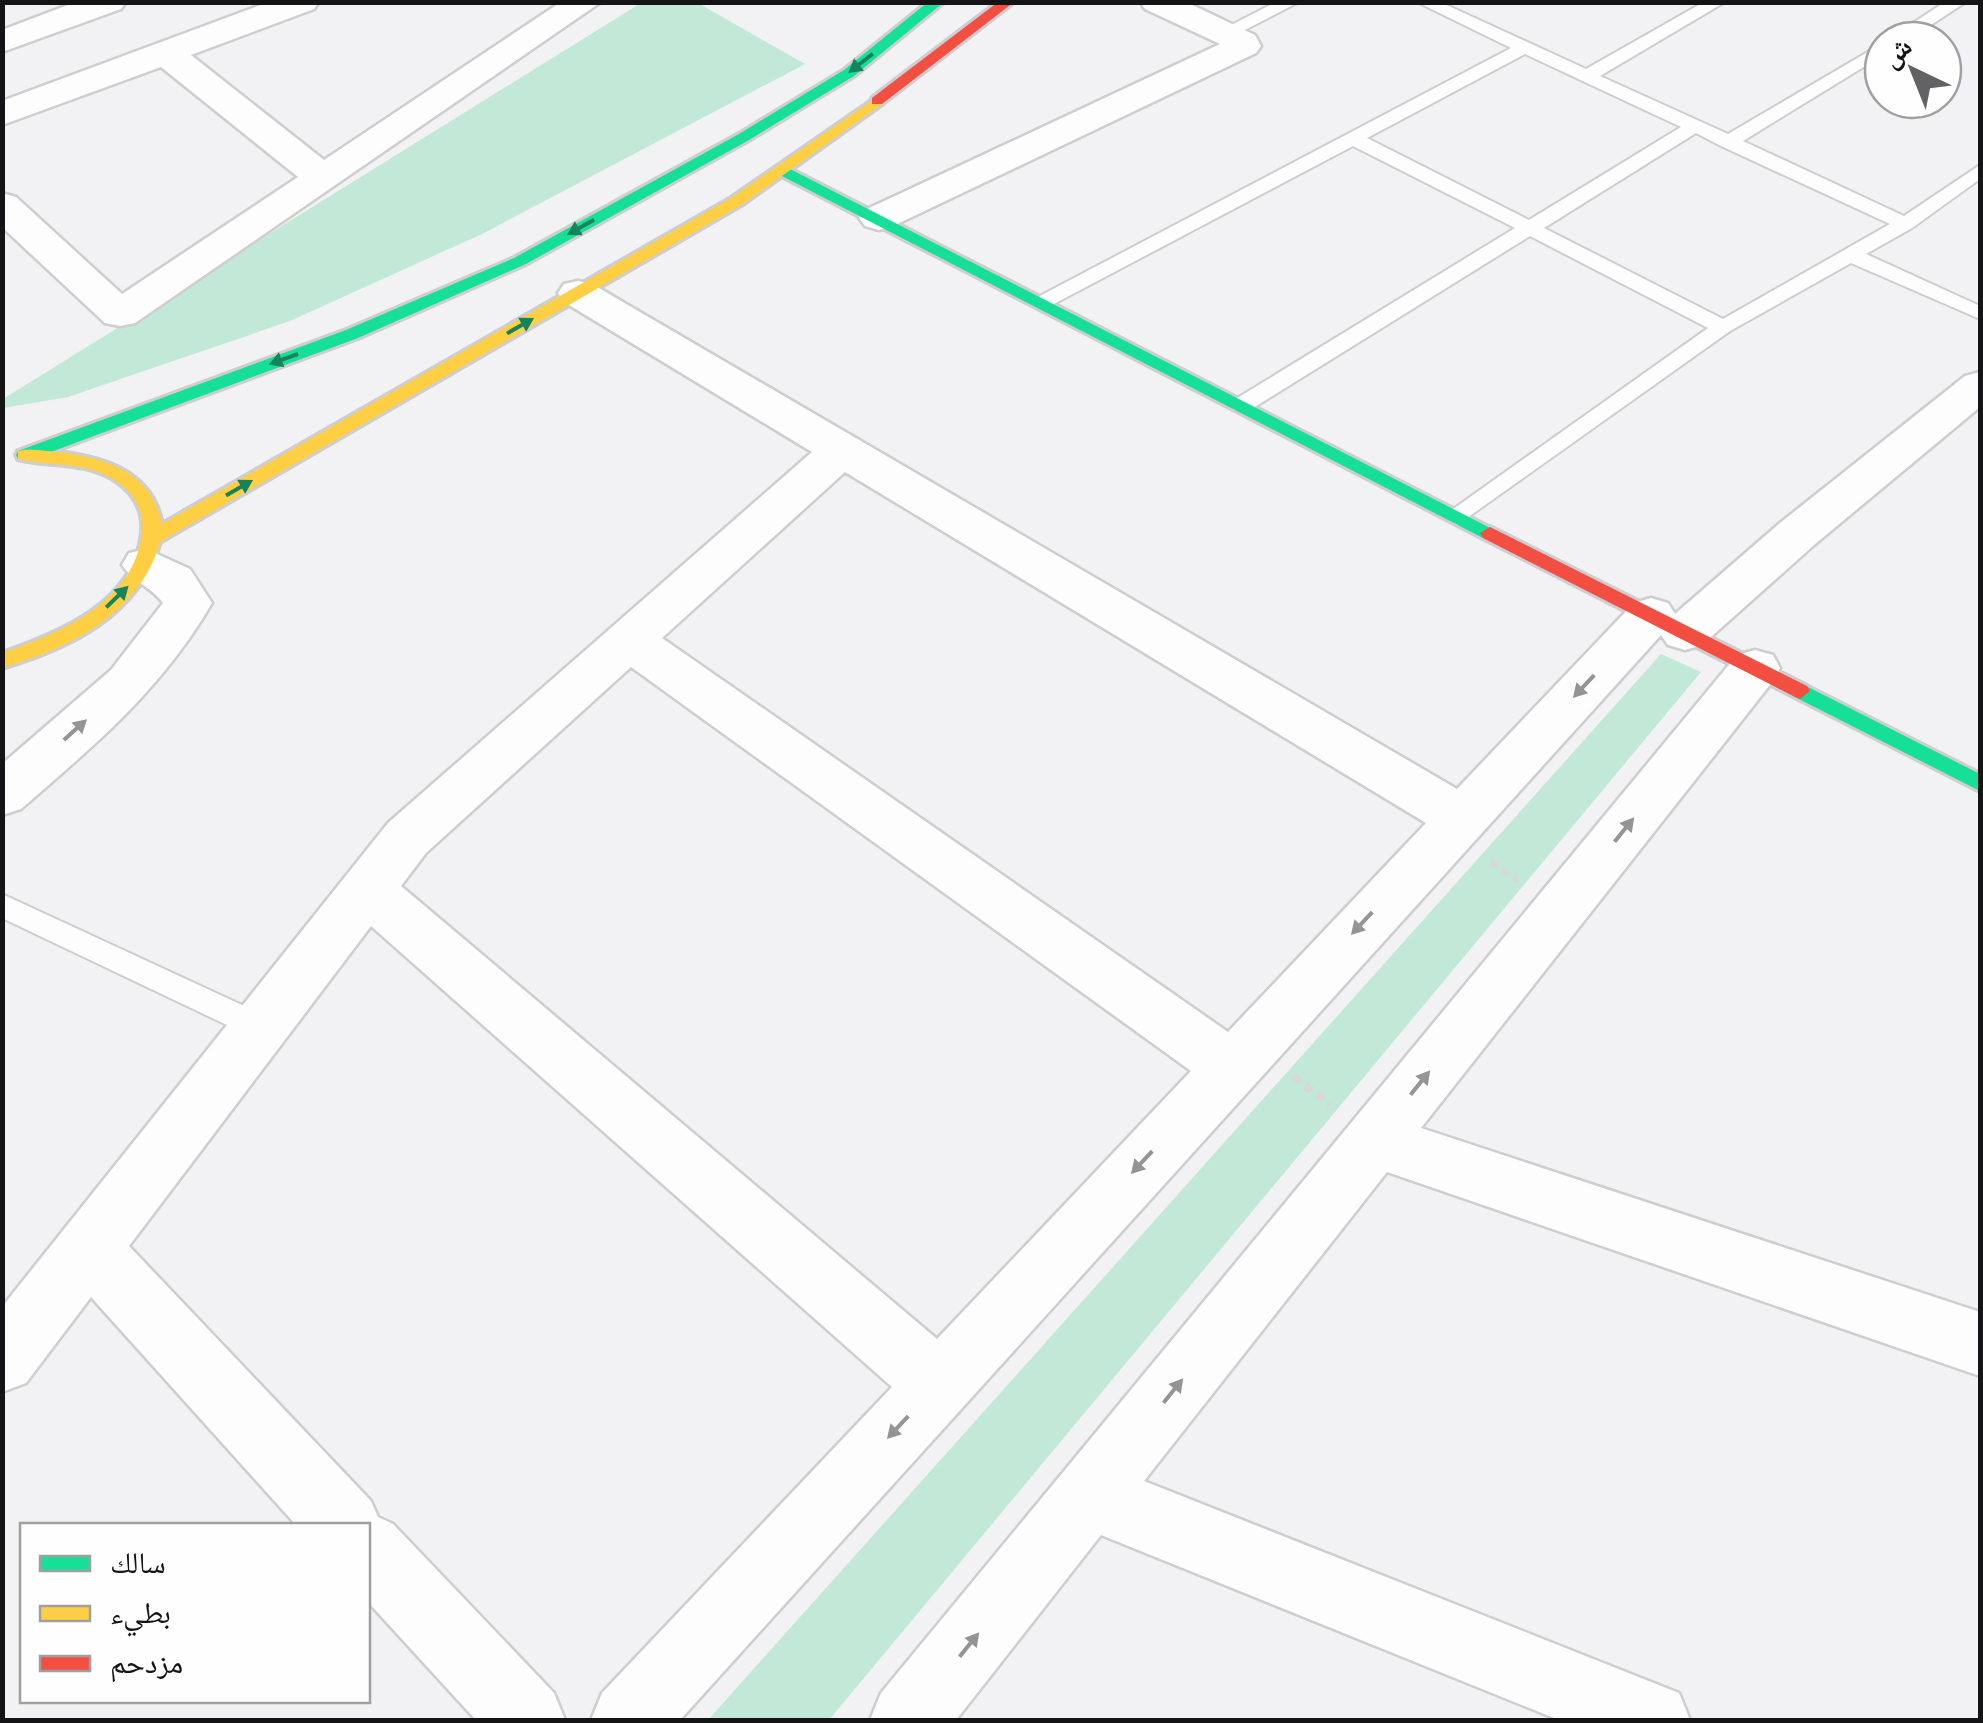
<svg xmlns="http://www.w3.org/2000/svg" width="1983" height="1723" viewBox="0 0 1983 1723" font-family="Jost,'Noto Naskh Arabic',sans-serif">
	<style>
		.green { fill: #c2e9d7 }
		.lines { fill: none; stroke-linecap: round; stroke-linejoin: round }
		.lane-casing { stroke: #cecdcf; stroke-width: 4 }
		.street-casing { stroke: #cecdcf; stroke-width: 5 }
		.fast-casing { stroke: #cecdcf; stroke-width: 6 }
		.slow-casing { stroke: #cecdcf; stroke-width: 6 }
		.jam-casing { stroke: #cecdcf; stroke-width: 6 }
		.path-far1 { stroke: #d8d8d9; stroke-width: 6; stroke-dasharray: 8 5; stroke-linecap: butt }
		.path { stroke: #d8d8d9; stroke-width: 8; stroke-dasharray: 9 6; stroke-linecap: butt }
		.lane { fill: #fdfdfd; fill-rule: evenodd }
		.street { fill: #fdfdfd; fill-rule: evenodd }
		.fast { fill: #16e098; fill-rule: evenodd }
		.slow { fill: #ffcf43; fill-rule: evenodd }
		.jam { fill: #f24e42; fill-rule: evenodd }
		.oneway { fill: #15845d }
		.oneway2 { fill: #949495 }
	</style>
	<rect width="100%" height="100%" fill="#f2f1f3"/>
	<path class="green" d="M641,3h57l107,61 -323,170 -192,87 -222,76 -65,11v-9z
		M1661,654l40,18 -872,1048h-121z"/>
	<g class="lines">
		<defs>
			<path id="lane" d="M1276,2h23l-68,35 -15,-4z
				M1417,2h23l146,67 118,-67h21l-125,74 128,58 155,-91v12l-140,86 161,75 76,-51v14l-68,49 -46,26 114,52v13l-129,-56 -121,68 -273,194 -12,-8 4,-5 259,-184 -178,-92 -280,174h-16l-3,-5 3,-5 281,-172 -162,-82 -303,160h-14l-3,-4 3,-4 475,-250zM1525,54l156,73 -152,93 -162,-82zM1696,133l25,13 169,78 -167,95 -179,-91z
				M1945,2h21l-58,38h-21z
				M2,894l268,124 5,9 -5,9 -10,4 -10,-4 -248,-118z"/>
			<path id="street" d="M76,2h50l-5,7 -119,43v-22z
				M269,2h50l-5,7 -123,46 133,105 237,-158h40l-466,321 -15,3 -15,-3 -103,-96v-34l14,4 106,97 176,-117 -137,-110 -159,58v-24z
				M1140,2h46l69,33 6,11 -5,7 -363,173 -14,4 -14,-4 -6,-8 6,-8 355,-166 -75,-35z
				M578,281l14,3 865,505 177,-186 17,-5 17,5 7,11 105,-91 185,-147 15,-4v35l-166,138 -112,100 -17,5 -17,-5 -7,-10 -981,1085h-89l11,-27 290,-306 -521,-461 -242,320 242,255 7,16 15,7 161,169 11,27h-89l-108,-118v-76h-71l-206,-229 -65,86 -24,9v-85l386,-484 424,-371 -248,-150 -6,-9 6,-9zM845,472l581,351 -198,209 -566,-394zM631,667l560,404 -254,268 -536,-453 25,-33z
				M146,549l44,20 22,34c-51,87 -116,141 -191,206l-19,6v-51l109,-94 52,-67c-11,-16 -30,-21 -41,-38l7,-12z
				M1755,650l18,5 7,13 -7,13 -352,447 559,184v64l-593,-204 -243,309 535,212 11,27h-131l-458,-185 -145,185h-86l11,-27 856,-1038z"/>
			<path id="fast" d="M928,2h16l-90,74 -105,64 -223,124 -168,74 -326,121h-14l-2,-4 2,-4 328,-121 168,-72 225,-124 105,-64z
				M778,168h10l712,365 -10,6 -7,-1 -705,-364z
				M1800,683l180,91v17l-187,-95 -3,-5 3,-5z"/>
			<path id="slow" d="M877,97l7,4 -2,3 -139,100 -583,338c-21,73 -90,106 -158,126v-15c58,-20 132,-50 140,-120 2,-22 -7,-39 -26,-52 -29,-20 -65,-14 -98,-22v-8c13,-3 27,0 41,1 47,6 93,20 103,72l569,-326z"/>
			<path id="jam" d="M998,2h16l-132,102h-10v-6z
				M1490,527l317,159 3,5 -10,8 -7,-3 -310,-158 -3,-5z"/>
		</defs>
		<use href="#lane" class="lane-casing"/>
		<use href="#street" class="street-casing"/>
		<use href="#fast" class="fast-casing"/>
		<use href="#slow" class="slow-casing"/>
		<use href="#jam" class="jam-casing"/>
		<path class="path-far1" d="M1491,862l27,19"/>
		<path class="path" d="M1293,1076l37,29"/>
		<use href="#lane" class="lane"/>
		<use href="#street" class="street"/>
		<use href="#fast" class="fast"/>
		<use href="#slow" class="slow"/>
		<use href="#jam" class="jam"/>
	</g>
	<defs><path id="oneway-solid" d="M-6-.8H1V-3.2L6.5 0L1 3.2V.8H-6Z" transform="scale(2.5)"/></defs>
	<g class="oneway">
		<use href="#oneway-solid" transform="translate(861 63) rotate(142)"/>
		<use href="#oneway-solid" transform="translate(581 227) rotate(151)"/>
		<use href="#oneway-solid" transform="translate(520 326) rotate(-30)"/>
		<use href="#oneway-solid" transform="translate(284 359) rotate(160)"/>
		<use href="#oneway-solid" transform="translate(239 488) rotate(-30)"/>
		<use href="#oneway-solid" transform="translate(117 597) rotate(-44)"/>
	</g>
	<g class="oneway2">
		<use href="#oneway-solid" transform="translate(1584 686) rotate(133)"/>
		<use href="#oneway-solid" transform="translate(75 730) rotate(-42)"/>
		<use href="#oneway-solid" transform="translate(1624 830) rotate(-51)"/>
		<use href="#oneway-solid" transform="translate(1362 923) rotate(133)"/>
		<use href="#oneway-solid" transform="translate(1420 1083) rotate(-51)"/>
		<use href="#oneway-solid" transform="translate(1142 1162) rotate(133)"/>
		<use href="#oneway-solid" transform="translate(1173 1391) rotate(-51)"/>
		<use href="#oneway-solid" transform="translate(898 1427) rotate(133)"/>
		<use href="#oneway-solid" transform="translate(969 1645) rotate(-51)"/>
	</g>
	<rect width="1983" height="1723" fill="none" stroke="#141315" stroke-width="10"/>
	<rect x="20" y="1523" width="350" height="180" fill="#fefeff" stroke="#a0a0a1" stroke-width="2.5"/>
	<rect x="40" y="1556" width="50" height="15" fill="#16e098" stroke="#a0a0a1" stroke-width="2.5"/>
	<text x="110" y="1573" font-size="30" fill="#141315">سالك</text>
	<rect x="40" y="1606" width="50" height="15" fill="#ffcf43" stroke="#a0a0a1" stroke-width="2.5"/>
	<text x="110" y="1623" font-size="30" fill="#141315">بطيء</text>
	<rect x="40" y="1656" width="50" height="15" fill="#f24e42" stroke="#a0a0a1" stroke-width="2.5"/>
	<text x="110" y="1673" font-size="30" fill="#141315">مزدحم</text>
	<g transform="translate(1913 70) rotate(317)"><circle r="48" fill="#fefeff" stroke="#a0a0a1" stroke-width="2.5"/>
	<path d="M0-8L18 38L0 25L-18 38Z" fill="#626163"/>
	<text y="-15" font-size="28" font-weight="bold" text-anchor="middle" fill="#141315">ش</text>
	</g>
</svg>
